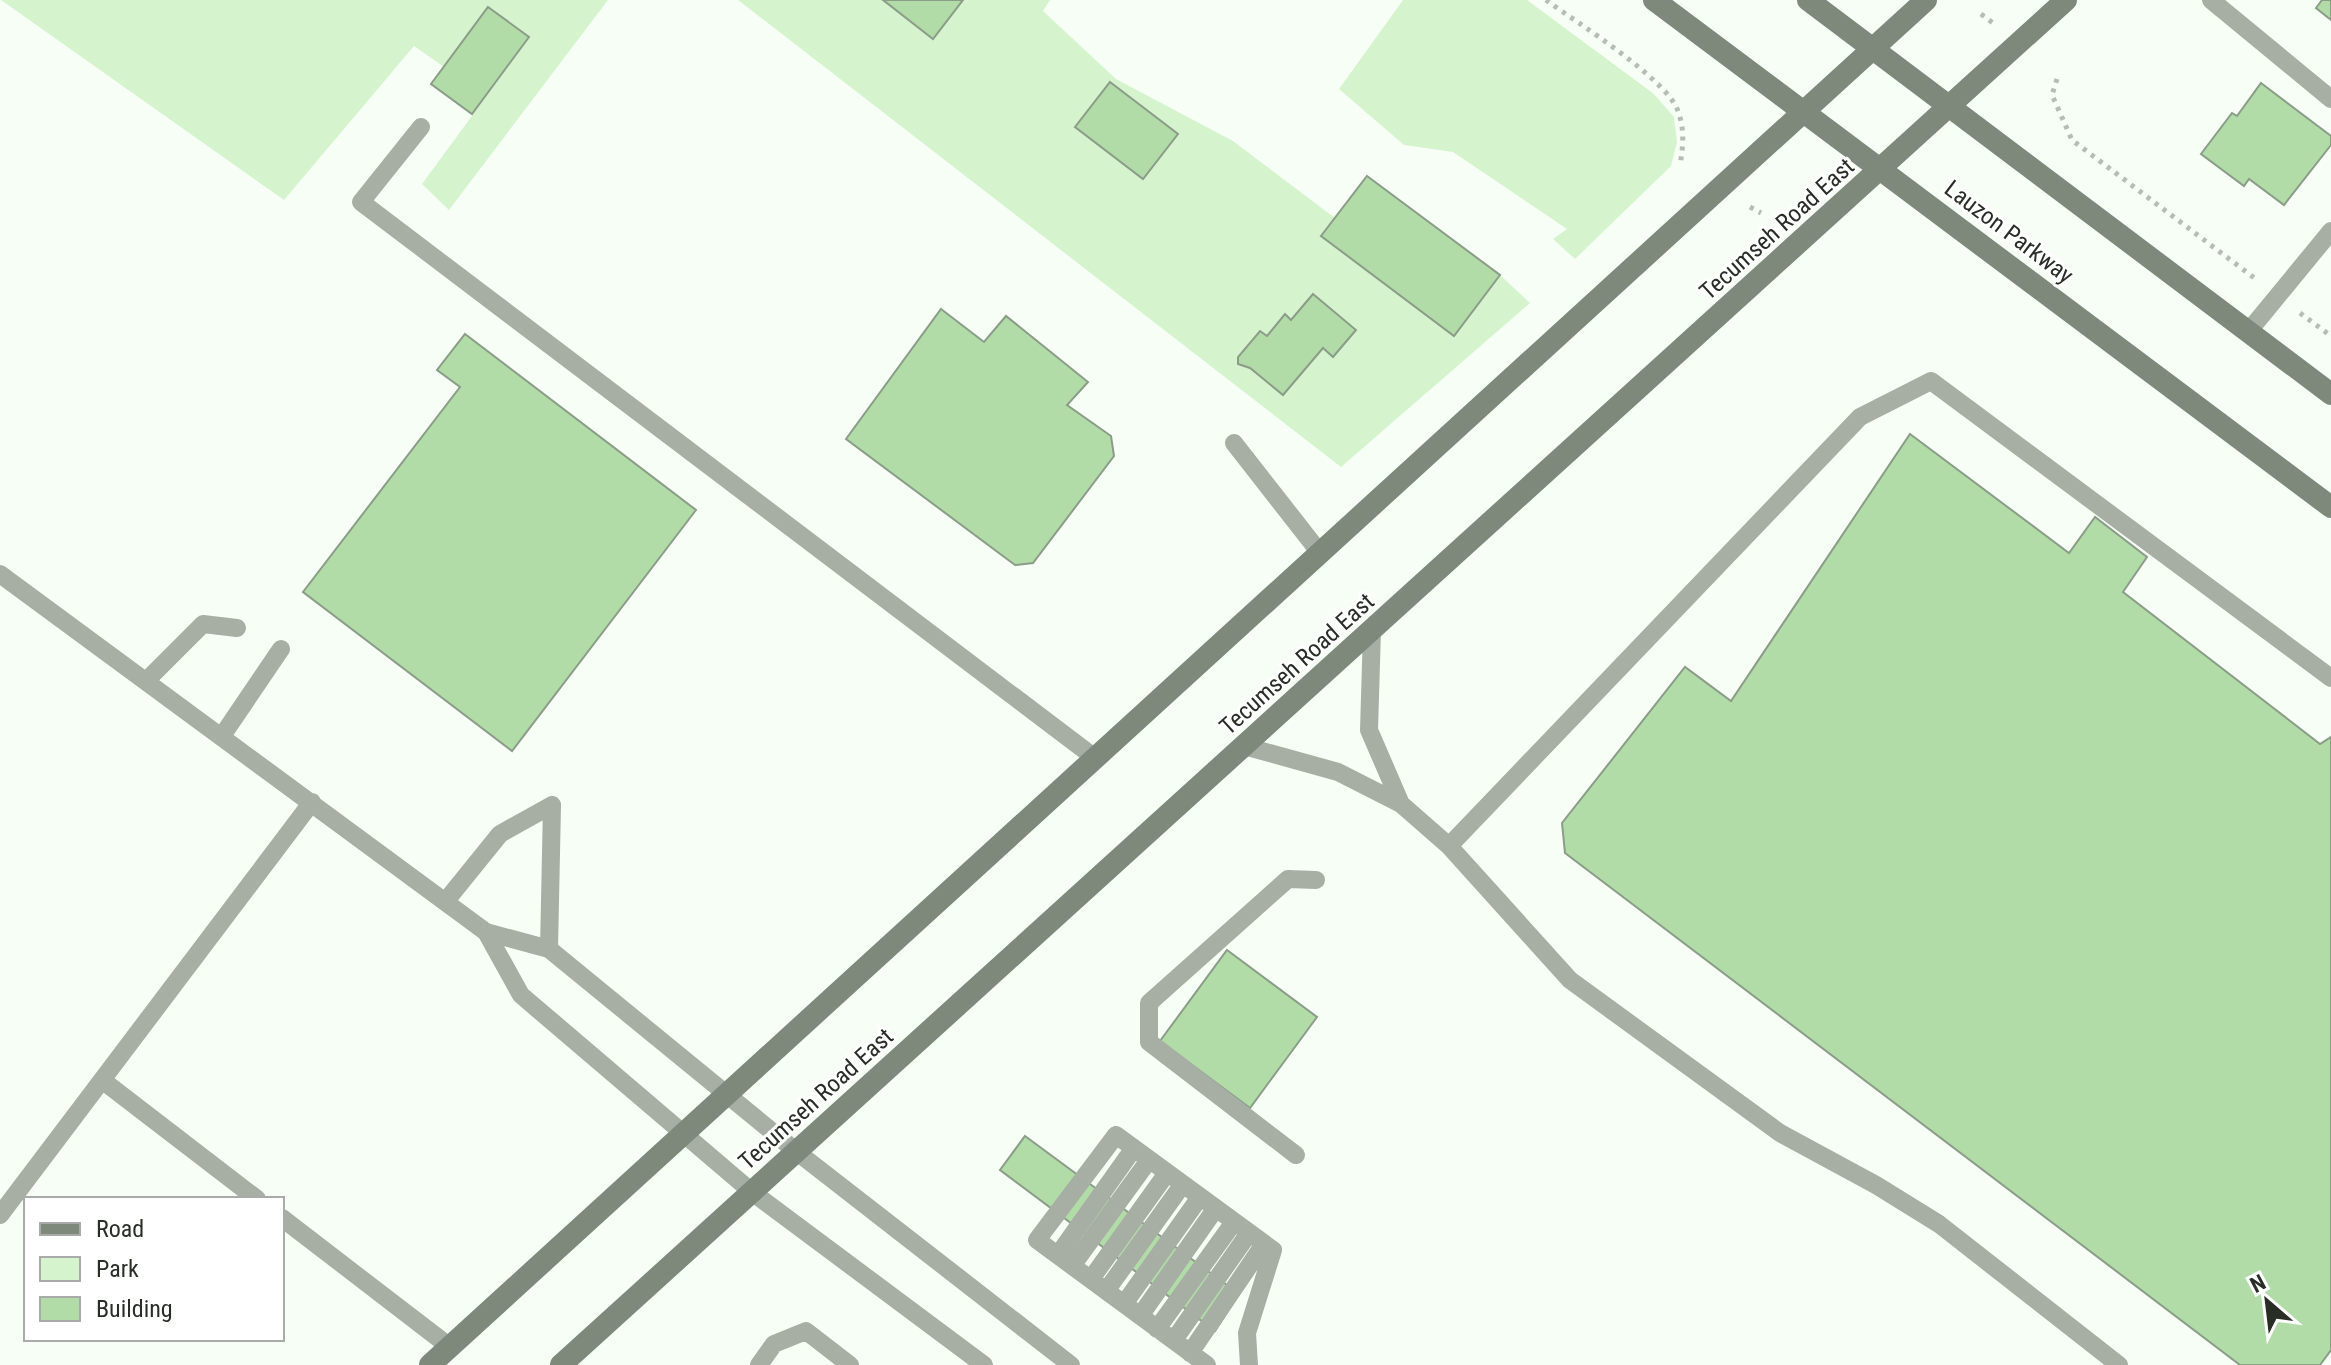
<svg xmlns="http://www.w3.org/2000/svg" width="2331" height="1365" viewBox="0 0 2331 1365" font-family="'Roboto Condensed',sans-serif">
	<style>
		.green { fill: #d5f4ce }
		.building { fill: #b1dca8; stroke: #8b9c88; stroke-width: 2 }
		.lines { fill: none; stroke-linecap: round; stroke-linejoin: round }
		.path { stroke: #b6bdb4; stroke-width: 5; stroke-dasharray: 4 6; stroke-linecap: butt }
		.service { stroke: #a7afa5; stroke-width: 18 }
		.secondary { stroke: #7e897c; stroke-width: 22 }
		.labels { text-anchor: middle; stroke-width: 6; stroke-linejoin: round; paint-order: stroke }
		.street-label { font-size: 24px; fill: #282e26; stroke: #fff }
	</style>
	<rect width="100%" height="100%" fill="#f7fef5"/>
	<path class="green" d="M1,0h607l-159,210 -27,-26 107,-146 -40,-30 -45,59 -30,-21 -130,154z
		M738,0h312l-7,11 73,68 117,62 102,77 -14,18 133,100 46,-61 30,28 -189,164z
		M1403,0h124l127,94 20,23 3,25 -6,24 -96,93 -22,-20 14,-10 -114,-77 -49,-7 -65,-56z"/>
	<path class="building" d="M883,0h80l-30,39z
		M2322,0h9v20l-15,-12z
		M488,7l41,30 -57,77 -41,-30z
		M1110,82l68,52 -35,45 -68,-52z
		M2261,83l70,53v9l-47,60 -35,-26 -5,7 -43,-32 31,-41 5,3z
		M1367,176l133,99 -46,61 -133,-100z
		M1313,294l43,36 -23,27 -10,-9 -40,47 -33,-27 -12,-4v-7l22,-26 7,5 18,-22 6,6z
		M941,309l43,33 22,-26 82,66 -21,23 44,31 3,20 -81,107 -18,2 -169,-126z
		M465,334l231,176 -184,241 -209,-159 157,-205 -23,-17z
		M1910,434l159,119 26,-36 52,40 -24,35 197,152 11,-7v613l-11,15h-80l-675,-512 -3,-30 123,-156 46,34z
		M1227,950l90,67 -67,91 -90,-67z
		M1025,1136l214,158 -24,37 -215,-161z"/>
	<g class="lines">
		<path class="path" d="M1546,0c30,22 121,79 132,111 7,19 5,35 2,55
			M1981,14l12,9
			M2057,79l-5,16 20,45 185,140
			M1750,207l11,6
			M2300,313l31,23"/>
		<path class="service" d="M2211,0l120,99
			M421,127l-60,75 734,556
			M2248,332l83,-101
			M1234,443l86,110
			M0,574l486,358 63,17 248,203 274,213
			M1372,630l-3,100 32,74
			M146,681l57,-57 34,4
			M222,736l59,-87
			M1244,746l94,26 63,32 48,42 121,134 210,153 96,52 63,39 180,141
			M1449,846l411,-429 71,-36 400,297
			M445,902l55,-68 52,-29
			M486,932l35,63 231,197 232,173
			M549,949l3,-144
			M102,1080l155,119
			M1296,1155l-147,-113v-39l139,-124 28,1
			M0,1215l312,-413
			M282,1218l168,129
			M1058,1255l76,-107
			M1072,1266l77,-106
			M1091,1279l76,-106
			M1106,1291l77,-107
			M1124,1304l76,-107
			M1140,1316l76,-108
			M1157,1329l77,-107
			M1174,1340l75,-107
			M1190,1353l74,-109
			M759,1365l15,-21 32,-13 44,34
			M1207,1365l-170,-125 79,-105 157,115 -26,83 2,32"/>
		<path class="secondary" d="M1654,0l677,507
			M1808,0l523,394
			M430,1365l1496,-1365
			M561,1365l1505,-1365"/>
	</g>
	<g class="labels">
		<g class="street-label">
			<text transform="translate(1777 229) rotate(-42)" y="8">Tecumseh Road East</text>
			<text transform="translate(2009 232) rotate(37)" y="8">Lauzon Parkway</text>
			<text transform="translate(1297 664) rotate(-42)" y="8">Tecumseh Road East</text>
			<text transform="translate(816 1099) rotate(-42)" y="8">Tecumseh Road East</text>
		</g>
	</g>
	<rect x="24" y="1197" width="260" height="144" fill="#ffffff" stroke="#a9aba8" stroke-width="2"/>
	<rect x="40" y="1223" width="40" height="12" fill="#7e897c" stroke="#a9aba8" stroke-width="2"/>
	<text x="96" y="1237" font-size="24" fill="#282e26">Road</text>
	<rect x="40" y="1257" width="40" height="24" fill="#d5f4ce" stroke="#a9aba8" stroke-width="2"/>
	<text x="96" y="1277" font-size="24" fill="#282e26">Park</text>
	<rect x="40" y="1297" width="40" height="24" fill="#b1dca8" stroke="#a9aba8" stroke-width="2"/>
	<text x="96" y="1317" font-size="24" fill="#282e26">Building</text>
	<g transform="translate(2267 1301) rotate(332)" stroke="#ffffff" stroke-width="6" paint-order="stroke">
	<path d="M0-6L14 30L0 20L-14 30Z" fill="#282e26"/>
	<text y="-12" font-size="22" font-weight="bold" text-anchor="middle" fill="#282e26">N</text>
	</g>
</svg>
